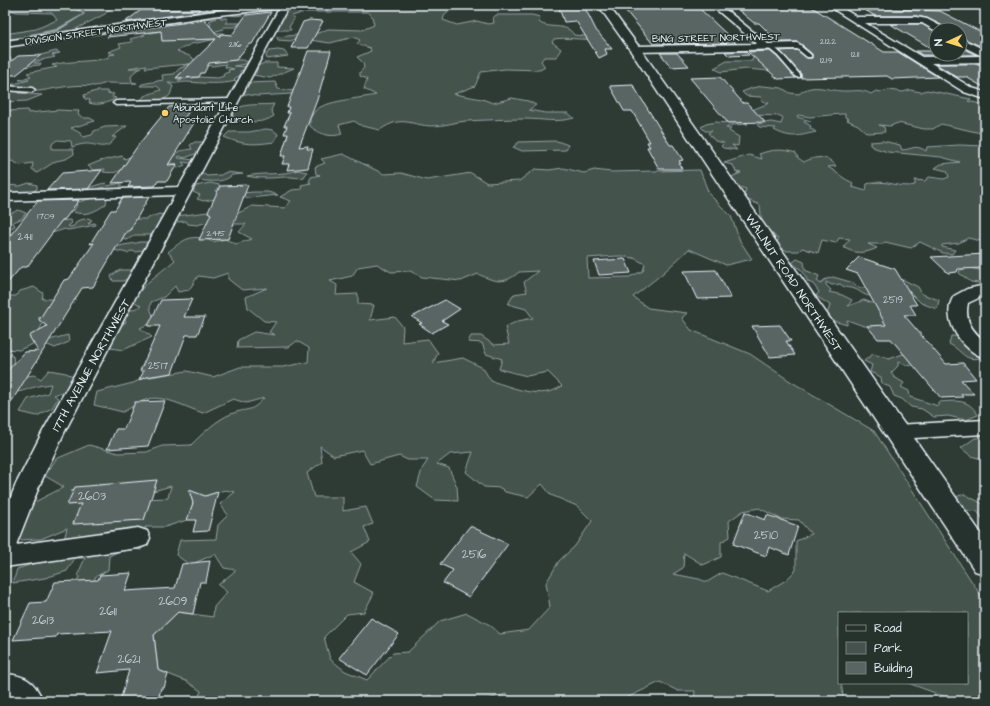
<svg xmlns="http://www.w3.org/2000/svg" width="990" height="706" viewBox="0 0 990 706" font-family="'Architects Daughter',sans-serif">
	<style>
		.green { fill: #45524e; stroke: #96a2a3; fill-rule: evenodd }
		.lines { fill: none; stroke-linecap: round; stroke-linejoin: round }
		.stream { fill: #9da8a9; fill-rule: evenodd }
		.building { fill: #596563; stroke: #e8f1f8 }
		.service-casing { stroke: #e8f1f8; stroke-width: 3 }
		.minor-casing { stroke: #e8f1f8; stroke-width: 3 }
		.tertiary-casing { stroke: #e8f1f8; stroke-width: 3 }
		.service { fill: #26332d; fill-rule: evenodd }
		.minor { fill: #26332d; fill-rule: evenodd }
		.tertiary { fill: #26332d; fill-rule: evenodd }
		.poi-dot { fill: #ffd166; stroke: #26332d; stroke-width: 1.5 }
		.labels { text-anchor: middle; stroke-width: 3; stroke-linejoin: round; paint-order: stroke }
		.far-number-label { font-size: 9px; fill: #c4ced3 }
		.far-street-label { font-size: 10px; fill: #e8f1f8; stroke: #26332d }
		.far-poi-label { font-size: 10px; fill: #e8f1f8; stroke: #26332d; text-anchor: start }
		.number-label { font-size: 10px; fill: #c4ced3 }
		.street-label { font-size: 12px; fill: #e8f1f8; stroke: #26332d }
		.near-number-label { font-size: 12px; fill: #c4ced3 }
	</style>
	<rect width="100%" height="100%" fill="#2e3b35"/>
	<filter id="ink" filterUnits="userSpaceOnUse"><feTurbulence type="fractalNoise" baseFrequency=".025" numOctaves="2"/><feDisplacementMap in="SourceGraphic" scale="8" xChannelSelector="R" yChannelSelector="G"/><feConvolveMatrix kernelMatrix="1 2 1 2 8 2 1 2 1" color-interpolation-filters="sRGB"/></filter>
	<g filter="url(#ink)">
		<path class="green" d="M5,5h100l6,3 -6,6 -31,16 -69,10v-6l31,-5 21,-9 -5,-7 -35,-1 -12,-3z
			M209,5h51c-8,7 -21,14 -32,9 -4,-2 -7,-5 -12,-4 -8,1 -14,4 -22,2l13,-2v-2l4,-2z
			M332,5h130l-8,2 -10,9 -1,4 14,5 20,-4 11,3 6,-1 -1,-5 3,-3h36l8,2 -1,5c9,8 28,0 35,13l19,2v2c-14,1 -26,-2 -39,0l-2,3 9,7 -5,8h-12l-3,4 4,6 -5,3 -35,-1 -24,3 -6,14 -21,8 28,5 11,4 19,-5 16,3 8,4 -7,5 16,3h23l6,5c-17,5 -32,1 -49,1 -19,0 -39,1 -59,2 -11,1 -22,5 -33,5 -21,0 -31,-12 -53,4l-18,-4 -8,-5 -15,4 3,9c-12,4 -23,0 -32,-8v-7c1,-2 3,-6 5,-8 8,-10 48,-13 61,-16l-12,-6 3,-10 -7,-3v-4l4,-4 -1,-5 -6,-6 14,-6 -1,-3 -13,-4 3,-4 -6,-3 -24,6 -34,-5 -5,3 -13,-1 -1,-3 41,-4 10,-4 34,1 12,-5 -2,-9 -4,-4h-63l-13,4 2,3 -5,8 2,3h-14l-1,-3 9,-17 8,-3z
			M218,15l3,3h5l2,3 -3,2h17l-8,4h-11l1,2 -8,2 -1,2h9l-9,5 2,1 -26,5 -14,7 15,6 2,3h49l8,3 -17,3 13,1 -3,3 -4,1 2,3 -8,5 2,2c-17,4 -32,2 -49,1 -6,0 -12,2 -19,1l5,3c-1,2 -2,7 -3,9 -5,6 -26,10 -34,10l-8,-5h13l3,-4 17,-6 -4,-4h-17l2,-2 21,-4 -1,-5 12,-1 6,-6 4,-1v-2l6,-1 -45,4 2,-3 -18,3h13l-7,3 -4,6 1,5 5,1c-10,1 -20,0 -30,0 -4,1 -9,3 -13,3 -16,-2 -32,1 -48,4 -10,2 -18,1 -28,3l24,2 -15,6 -22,1v-20l5,3 19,-5h-10l12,-4 -4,-3 30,-6 -5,-2c19,-5 38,-2 58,-8l-2,-2 7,-1 -7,-2 13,-5 -2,-3 13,-2 -2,-3 15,-4 -5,-4 -8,-2 7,-3 7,1 -1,2 5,4c15,-1 27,-12 41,-13l-5,5 24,1 1,-3 -2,-2 7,-3 -15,1 1,-2zM202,64l10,2 14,-2 -1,3 9,2 -6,1 1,2 -6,2 1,2 -6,2 -19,-1 -21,3 4,-2 3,-10z
			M278,50l6,1 4,5 -21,3 -1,-4 3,-4z
			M56,51l4,2 -8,2 3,2c-7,2 -15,2 -21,6h7l-1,2 -35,3v-9l6,-1 1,2 -4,4z
			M754,56l25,2 5,6 -7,-1 -6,8 -25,-2 -25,3 -7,-4 13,-7h25z
			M264,63h13v4l17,1 -24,10 -17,-3 3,-2 2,-7z
			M275,82l3,7 17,2 -4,3 -34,2 -13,-2 4,-11z
			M763,86l19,2 8,5 9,1c14,-13 31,-2 48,-3 9,0 15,-2 24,3l5,-3 5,1 8,-2 14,2 7,-2 11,2 6,-2 44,9 -3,2 17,4v29l-44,-10 -8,5h-9l-26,-6 -8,3 -11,-1 5,2 1,5 -18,1 -9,-8 -11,-5 2,-1 -4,-2v-3h-4l-31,3 -12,-2 -1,2 14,4 -7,1 7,4 -1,2 6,4c-18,4 -25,7 -42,-2l2,-2 -17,-1 -2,-3 14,-2 10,2 2,-6 -2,-2 -30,-1 5,-3 -4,-2 17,-7 -7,-2 -1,-4 -15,-1 -4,-4 10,-4z
			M96,91h11v2l7,1 -2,3 4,1c-8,5 -17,8 -27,5l1,-3 -5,-1 -1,-4z
			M274,104l-3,6 3,6c-12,8 -24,6 -38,4v-3l-6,-1c8,-15 28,-10 44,-12z
			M28,110v3l30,-3 21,1 -1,3 5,4h7l5,3 -24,7 9,5 3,4 9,-2 2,-4 11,-4 22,-1 -15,11h4c-10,16 -19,6 -31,7 -4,0 -9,2 -13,3l-1,-6 -14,-1 -5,4v5h21l1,5 -8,5 -10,2 -19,12 -5,-4 1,-6 -13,2 -8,-4 -7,3v-53z
			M716,122c11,2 21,-2 32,2l-16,1 -6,3 5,1 -2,2 10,6 -1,9 -6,-1 5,5 -14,-2 -2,-2 3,-3 -9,-2 -7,-8 4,-2h-7l-4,-4 5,-3z
			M266,129l7,1 5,4 -4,8c-21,3 -31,3 -50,-5l5,-5h20z
			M557,141l11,4 -2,5 -44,1 -9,-4 6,-5z
			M883,141l17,4 2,5c12,-1 13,-6 24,1l1,-4 32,-2 26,1v96l-17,-4 -9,5 -17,2v2l13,3 -3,4 -9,-1 -23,-11 -9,6 -26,-6 -3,2h-14l9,4c-12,6 -23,6 -34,-1l7,-8 -11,-1 -3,5 -14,-3 -4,13 -16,-5 -3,3h-12l-10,-6 1,-6 -16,-15 -2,-19 -17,-7 3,-9 -13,-4 -7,-6 15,-6 -5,-1 -3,-7 -9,-2 25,-8 13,4 -3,-5c14,-5 24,-5 37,-1l2,5 6,4c11,-6 24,-7 32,4l-8,1c9,5 15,12 25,16l-1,4 14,4 1,-7c18,-6 32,5 48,1v-5l10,1 4,-4 15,2 5,-2 -2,-6 -12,-3 6,-4 19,-2 -19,-5 -53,-5 -13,-4 -5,-3v-3z
			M195,142h8l3,3 -7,4 1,3 -15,6 -6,-2 -1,2 16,2 -4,3 -8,-1 3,3 -7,3 -3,-1 2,-3 -7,-1 -4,2 6,-11 3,1 4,-4 13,-2 -2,-4z
			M343,154l41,20 17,-1 26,7 44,-7 16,10 32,-2 16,-12 14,1 14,-2 21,5 10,-3 17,2 89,-2 9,24 22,22 9,25 12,18 -26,6 -37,-16 -27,25 -29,23 15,11 39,5 -5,5 9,12 59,24 40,27 84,50 111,171v99h-28l-49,-18h59v-70h-128v70h2l3,18h-150l1,-10h-17l-18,-9 -40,19h-104l-10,-7c-24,8 -54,12 -77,1l-6,6h-226l4,-10 -15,-10 -28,-11 -4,-35 24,-23 35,5 1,-10 13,-15 -9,-7 18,-15 -12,-2 -9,-14 -25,11 -14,-10 4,-15 36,-1 2,-14 10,-10 -8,-11 15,-12 -10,-2 -20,6 -16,-6 4,13 -6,17 -22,7h-20l3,11 -7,12 -15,-2 -17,8 -1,14 -13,7 -1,14 -27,-3 12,-10 -1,-4 7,-16h-10l-8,13 -22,7 -32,5 4,-14 40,-13 7,-16 3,-12 -26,11 -23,1 5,-32 41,-21 -19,-11 11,-17 33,-14 29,8 29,-1 15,-6 29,-1c11,-11 25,-25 40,-31 17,-7 19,0 33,-16l-18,5 -13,-4 -30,14c-16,-5 -42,-20 -58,-13 -7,3 -15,8 -22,12l-29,-7 3,-13 36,-9 11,-5 43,-7 26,6 27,-10h43l25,-5 1,-14 -12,-7 -8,6 -52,1 1,-8 16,-8 21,3 -6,-3 7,-10 -12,-1 -16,-13 -2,-11 21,-9 -25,2 -14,-11v-6l-15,5 -15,-2 -9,14 -11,2 -3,-6 -11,11 -13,5 -1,6 5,13 -15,7 12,9 -29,13 -12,-2 2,-18 13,-8 -4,-8 19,-8 -9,-6 15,-17 28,-23 -7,-8c15,-12 24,-20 45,-10l12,-3 11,5 16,-5 -13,-7 7,-8h-15l-2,-6 23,-12 33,2 6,-7 -11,-4 12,-7 10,-1 -1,-4 10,-2 -2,-1 2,-5 9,-2 -4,-1 -1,-7 10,-4 -4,-4zM618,256l16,2 11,6 -2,7 -14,6 -41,1 -1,-20zM377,264l14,8 19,-1 12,6 39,4 17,-7c17,8 26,11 41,-2l19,-1 -14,11 3,10 -13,2 -6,10 18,5 7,9 -15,3 -13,6 4,17 -15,1 -13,-9h-10l-3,6 14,1 4,11 16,5 -3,10 28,7 21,-4 14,14c-21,15 -49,1 -71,-5l-8,-13 -20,-10 -30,5 5,-10 -10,-14 -26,3 1,-15 -8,-10 -25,3 4,-15 -16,-1v-10l-22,1 1,-10 -7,-4 22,-5 6,-9zM320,446l14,10 28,-6 8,14 29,-8 9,4h20l-6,9 -5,18 18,13 23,1 -1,-14 -8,-19 -12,-4 13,-10 23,-2 -7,20 18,15 17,1 4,4 23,5 14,-13 9,11 26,11 15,15 -17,25 -16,15 -13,22 4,24 -21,23 -29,4 -10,-9 -23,-12 -27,8 -32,31 -15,1 -26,27 -22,-9 -15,-12 -6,-22 23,-23 17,-2 10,-19 -20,-11 7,-18 -10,-12 19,-10 -6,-15 9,-3 -7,-17 -23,4v-14h-29l-7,-24 15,-11zM103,484l20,10 23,-1 25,-7 -3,12 -26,1 -27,19 -17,5 -16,-8 8,-17 -19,-7zM759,508l22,11 18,1 12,14 -15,7v29l-10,10 -18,11 -46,-18 -15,9 -8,-3 -26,-5 10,-6 1,-15 19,12 18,-8v-15l9,-5 -1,-16 14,-10z
			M122,156l3,3 7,-3c-10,15 -11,18 -29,16l2,-3 -12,1 -5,-4 12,-5z
			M298,170l9,2 -3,5c-8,2 -12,-1 -19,0 -12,1 -26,2 -38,-1 17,-4 34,0 51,-6z
			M226,172l17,2 -11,1c-10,10 -27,5 -39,5l3,-5 8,-1 3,2 14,-1z
			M29,183l8,2v4l-5,3 -27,3v-10l15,1z
			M106,183l1,3 14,-3v6l-9,2h-9l2,-4 -6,1 -2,4 -14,-1 2,-2c7,-2 13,-5 21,-6z
			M210,183l10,2 -5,6 5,1 -5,7 -11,2 -7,-2 3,-4 -7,-3 3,-6z
			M254,192h14l10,3 -38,4 2,-6z
			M93,198h14l-1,6c-11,8 -20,12 -33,8l4,-7 -3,-2z
			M18,210l8,3 -5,6 -8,3 2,4 -10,6v-8l2,-1 -2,-4 3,-4z
			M208,212l6,4 -3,5 -14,4 -9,-1 -2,-3 -8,1 -4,-2 3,-4z
			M159,214l6,1 -10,20h-20l-8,5 -8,-2 12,-8v-2h-6l6,-9h15z
			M88,218l4,2 -4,4 7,-1 1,2 -28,5 -3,-1 -13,4 7,-12 11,-1 2,3 -4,3 2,1 4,-1 3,-5z
			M140,242h8l-3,7 -8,3 -6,-1 -4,2 -13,-3 2,-3c9,-3 18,-3 24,-5z
			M797,259l7,3 1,8 14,6 -2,5 4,3 3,-4 9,-3 21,6 5,5h11v8c-8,-1 -8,-4 -15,-7 -6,-2 -9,0 -15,-5l-8,1 -6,-3v3l5,5 -2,2 13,3 10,5 -4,6 16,-6 16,6 7,21 -23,-1 -17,-6v5l-13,-4 -7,-6 3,-10 -14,-9 3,-4 -6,-8 -5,-2 -5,-11 -11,-8z
			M969,268l16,3v13l-14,-2 -12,-9 1,-3z
			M120,270h15v5l-12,6h-10l-2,-5z
			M904,280l14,7 4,7 17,6 -2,9 -16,-6 -14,-14 -12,-7z
			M34,287l9,6 -1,6h18l-2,11 -20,8 5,5 -4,8 2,8 8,1 19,-5 1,7 -14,6 -7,-3 -10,3 -5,-4 -14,6 -11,-1 -3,2v-55h11l4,-5z
			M951,336h9l25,21c-22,6 -20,-5 -36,-13z
			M873,354l16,5 14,-5 15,8 -8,4 -12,-4v4l-7,7 3,4 10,6 -3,4 8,4 1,6 28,9v-4c19,-1 30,-4 40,13l-12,5 -18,-4 -14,1 -12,-8 -11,-2 -9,-8 -8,-3 -4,-9 -8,-3 -1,-7 -11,-5 2,-7 -8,-4z
			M5,355l8,1 1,7 8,14 12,-2 7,4 8,-9 17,3 9,4 -6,12 -15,6 4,3 -6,10 -15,8 -17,-4 8,-13 20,-6 3,-9c-6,1 -11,1 -16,3 -13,3 -17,9 -30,0z
			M985,437v23l-14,-4 -10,-8 14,-10z
			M964,494l21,11v17l-8,-11 -14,-1 -10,-12z"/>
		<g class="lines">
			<path class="stream" d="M58,5c9,0 21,2 27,9l-27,17 -29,5 1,-2 26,-5 27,-15 -4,-3z"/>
		</g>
		<path class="building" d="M558,5h23l1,3h3l11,22 16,19h-7l2,5 -8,4 -23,-37 -12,1z
			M621,5h58l3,3h17l37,35 -83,1z
			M810,6l74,46h14l40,25 -46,2 -5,-3 -86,2v-4l-21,-23 17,-1 10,8h5v-4l-14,-12h-20l-19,-19h-5l-18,-15z
			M868,8l72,3 45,23v14l-25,-11v-7h-14l-1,-3 -18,-9 -11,-2h-41l-10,-6h7z
			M200,9l-3,3 -72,10 16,-12z
			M271,12l-19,32h-3l-13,16 -27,3 -5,10h-3l-2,4 -23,1 40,-39 -54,2 -1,-10 -54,6 6,-5 92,-12 14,17 2,-3 11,1 14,-20z
			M310,20l13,1 -15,27h-17l12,-26z
			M890,24h32l14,8v22h24v-7l16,8h-54l-6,-4h20z
			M308,51h23l-14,49 -18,47 9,-1 -1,3h6l-5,19 -21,2 2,-6h-7l3,-8h-4l7,-22h-4l3,-8h-3l6,-13h-3l2,-6h-2z
			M745,51l4,4 -20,1 -4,-4z
			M770,51l7,6 19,21 -18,1 -30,-27z
			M660,53h17l12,13 -18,1z
			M41,55l-25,20h-11v-9l13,-10z
			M936,64h49v24l-19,-11h-9z
			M720,77l23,26h4l18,19 -37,1 -38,-45z
			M633,85l37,60h3l10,15 -4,1 2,3h-2l3,5h-23l-12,-22h3l-3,-5h3l-18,-31h-8l-14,-25z
			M193,106l-11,15h11l-1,2h2l-26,42 9,-1 -10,17h-9l-3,5 -27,1 3,-5 -19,1 27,-39 30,-37z
			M102,170l-14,19 -41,1 15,-17z
			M248,185l-20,54 -29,1 12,-26 -3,-2 12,-26z
			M149,197l-19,33 -4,2 -7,13 -2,1 -24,41 -11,1 -77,124v-39l20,-21 13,-1 -9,-15 18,-10 -8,-6 25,-40 5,-1 25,-36 -4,1 21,-34h4l7,-12z
			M79,200l-14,19 -3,1 -35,47h-6l-16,19v-44l23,-29 10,-12z
			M985,254v14l-27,1 -1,3 -9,1 -17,-16z
			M859,257l36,12 22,36h-7l6,10h-12l42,49 17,-1 13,16 -15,1 13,14h-13l2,3 -22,1 -50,-59h-13l-11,-13 19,-1 -28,-51 -12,-4z
			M625,259l6,14 -32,2 -5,-14z
			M716,270l15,28 -34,1 -13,-28z
			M192,299l-8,18h21l-8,18h-11l-14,38 -26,4 -7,3 5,-9h-4l20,-45h-12l13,-26z
			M445,300l15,9 -18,12 6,3 -16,9 -13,-9 3,-1 -10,-6z
			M780,325l11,16h-5l9,14 -25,2 -18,-31z
			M165,401l-17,45 -41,3 9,-20h8l11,-27z
			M157,480l-13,40 -71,4 8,-20 -14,1 8,-18z
			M189,490l16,6 13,-4 -10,39 -15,1 3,-12h-9l6,-17z
			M745,512l20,8 2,-5 31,11 -9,29 -20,-8 -3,9 -33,-12z
			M470,526l38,18 -39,53 -26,-14 10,-13 -13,-6z
			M210,561l-4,21h-6l-7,32 -15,-2 -24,23 4,35 10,4 -4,14h-3l-3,13h-38l9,-31 -32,3 15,-42 -55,3 -1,3 -43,3 17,-37 16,-1 9,-20 43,-2 2,-5 31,-2 -6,18 50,-3 7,-24z
			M371,618l28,16 -32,41 -28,-17z"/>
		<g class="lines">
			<defs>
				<path id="service" d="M767,45c10,0 26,22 33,30v2h-4l-18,-21 -11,-9z
					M795,45h4l12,10v2h-4l-12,-10z
					M5,86l27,2 3,2 -3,2 -27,-2z
					M233,99l2,1v2l-119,3 -3,-2 3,-2z"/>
				<path id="minor" d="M281,5h8l-224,426 -25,53 -24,61 122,-17 9,3 3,7 -3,7 -9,3 -133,19v-55l11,-28 27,-53 132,-236 -170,6v-8l174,-6z
					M711,5h9l48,39 29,-1 5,3 -5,3 -162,3 -5,-3 5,-3 122,-2z
					M827,5h10l20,12h59l11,2 17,9 1,2 -9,1 -14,-8h-57l57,34 60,-1 -22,-11v-7l25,12v12l-54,1 41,25 13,4v7l-21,-7z
					M979,5h6v3z
					M985,285v10l-17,8c-4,18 4,27 17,39v16c-22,-6 -46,-40 -31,-62l13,-7z
					M985,420v14l-89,5 -8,-2 -3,-5 3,-5 8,-2z
					M5,674c21,1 30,8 38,27h-38z"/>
				<path id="tertiary" d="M257,5h31l-5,3 -64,7 -214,32v-6z
					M598,5h10l31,42 346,492v35l-10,-3 -345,-521z"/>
			</defs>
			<use href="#service" class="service-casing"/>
			<use href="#minor" class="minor-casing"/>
			<use href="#tertiary" class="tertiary-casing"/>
			<use href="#service" class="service"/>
			<use href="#minor" class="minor"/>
			<use href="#tertiary" class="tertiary"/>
		</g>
	</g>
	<circle class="poi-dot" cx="165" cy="113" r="4"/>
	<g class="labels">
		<g class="far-number-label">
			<text x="828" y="44">2122</text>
			<text x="235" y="47">2116</text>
			<text x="855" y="57">1211</text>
			<text x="826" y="63">1219</text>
			<text x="46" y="219">1709</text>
			<text x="216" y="236">2415</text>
		</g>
		<g class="far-street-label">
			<text transform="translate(96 31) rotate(-8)" y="4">DIVISION STREET NORTHWEST</text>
			<text transform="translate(716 37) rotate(-1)" y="4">BING STREET NORTHWEST</text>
		</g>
		<g class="far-poi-label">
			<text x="173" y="111">Abundant Life<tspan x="173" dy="12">Apostolic Church</tspan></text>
		</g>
		<g class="number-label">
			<text x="25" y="240">2411</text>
			<text x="893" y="303">2519</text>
			<text x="158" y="369">2517</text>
		</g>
		<g class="street-label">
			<text transform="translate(794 283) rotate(56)" y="4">WALNUT ROAD NORTHWEST</text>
			<text transform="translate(91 365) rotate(-61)" y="4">17TH AVENUE NORTHWEST</text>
		</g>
		<g class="near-number-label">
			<text x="92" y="500">2603</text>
			<text x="766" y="539">2510</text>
			<text x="474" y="558">2516</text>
			<text x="173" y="605">2609</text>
			<text x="108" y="615">2611</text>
			<text x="43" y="624">2613</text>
			<text x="129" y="663">2621</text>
		</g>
	</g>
	<rect width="990" height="706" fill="none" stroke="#26332d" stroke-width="20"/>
	<rect x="10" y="10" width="970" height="686" fill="none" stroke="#e8f1f8" stroke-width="1.5" filter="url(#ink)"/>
	<rect x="838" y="612" width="130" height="72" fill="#26332d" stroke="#747f7e"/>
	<rect x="846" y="625" width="20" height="6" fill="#26332d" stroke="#747f7e"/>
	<text x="874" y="632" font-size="12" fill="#e8f1f8">Road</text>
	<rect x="846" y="642" width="20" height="12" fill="#45524e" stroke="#747f7e"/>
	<text x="874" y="652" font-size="12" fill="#e8f1f8">Park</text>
	<rect x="846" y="662" width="20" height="12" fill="#596563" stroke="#747f7e"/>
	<text x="874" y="672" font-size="12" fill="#e8f1f8">Building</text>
	<g transform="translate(948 42) rotate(266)"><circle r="19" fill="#26332d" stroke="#747f7e"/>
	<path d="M0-3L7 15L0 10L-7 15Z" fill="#ffd166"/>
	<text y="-6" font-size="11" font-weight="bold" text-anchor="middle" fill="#e8f1f8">N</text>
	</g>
</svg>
